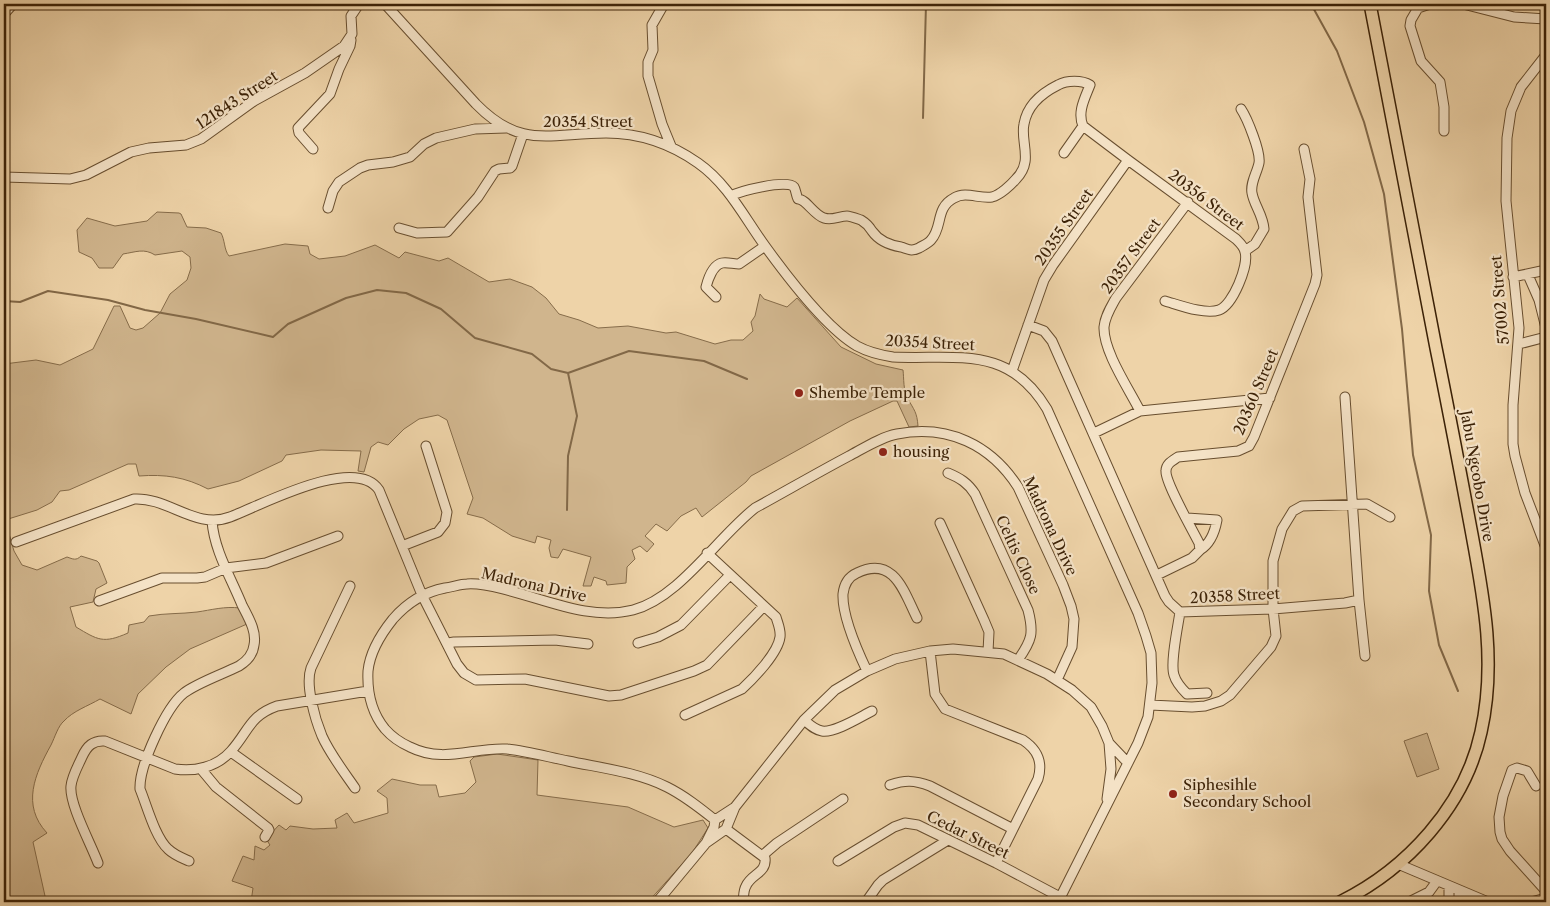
<svg xmlns="http://www.w3.org/2000/svg" width="1550" height="906" viewBox="0 0 1550 906" font-family="'Libre Caslon Text',serif">
	<style>
		.green { fill: #d0b58d; stroke: #866c4a }
		.lines { fill: none; stroke-linecap: round; stroke-linejoin: round }
		.stream { stroke: #826847; stroke-width: 2 }
		.minor-casing { stroke: #684e2f; stroke-width: 11 }
		.major-casing { stroke: #3c2207; stroke-width: 14 }
		.minor { stroke: #f4e2c6; stroke-width: 9 }
		.major { stroke: #eed3a8; stroke-width: 11 }
		.poi-dot { fill: #8f2418; stroke: #f4e2c6; stroke-width: 2 }
		.labels { text-anchor: middle; stroke-width: 4.5; stroke-linejoin: round; paint-order: stroke }
		.street-label { font-size: 15px; fill: #3c2207; stroke: #f4e2c6 }
		.poi-label { font-size: 15px; fill: #3c2207; stroke: #f4e2c6; text-anchor: start }
	</style>
	<rect width="100%" height="100%" fill="#eed3a8"/>
	<filter id="stains"><feTurbulence type="fractalNoise" baseFrequency=".004" numOctaves="4"/><feColorMatrix values="0 0 0 0 .2 0 0 0 0 .09 0 0 0 0 .02 0 0 0 .5 -.17"/></filter>
	<radialGradient id="worn" r=".72"><stop offset=".6" stop-color="#630" stop-opacity="0"/><stop offset="1" stop-color="#630" stop-opacity=".3"/></radialGradient>
	<path class="green" d="M157,212l22,1 2,1 6,13 19,1 15,5c4,7 3,17 8,23l56,-12 23,2 2,8 9,5 26,-3 30,-11 24,13 6,-6 34,9 9,-3 41,24 21,-3 22,8 14,11 13,16 20,6 19,8 30,-2 38,7 10,-1 39,12 16,-4h12l10,-9 -2,-9 4,-6 5,-22 4,5 23,8 10,-9 44,49 35,17 27,6c1,8 0,21 5,29 6,11 9,13 10,27l-9,1 -12,-26h-4l-43,20 -99,55 -5,6 -44,35 -6,-9 -15,8 -14,15 -11,-7 -11,12 9,8 -7,8 -7,-6 -8,4 3,9 -8,8 -1,16 -19,2 -1,-4 -12,-4 -3,9h-8l8,-29 -28,-8 -5,9 -7,-1 -2,-9 2,-8 -14,-4 -2,7 -23,-7 -29,-18 -16,-4 6,-16 -26,-78 -9,-5 -19,4 -15,10 -16,16 -10,-3 -7,5 -7,25 -6,-1 3,-20 -40,-1 -35,5 -4,6 -43,20 -31,8c-23,-12 -43,-15 -69,-13l-3,-12h-8l-59,26 -9,1 -8,11 -15,8 -32,10 9,31 8,14 15,5 30,-13c6,2 9,4 14,-1l16,5 2,2 8,20 -11,6 -3,13 -23,5 6,20c22,13 27,17 52,6l1,-8 15,-3 5,-6c16,-3 32,-2 48,-4 14,-2 28,-6 43,-4l7,16 -57,25 -24,18 -28,27 -7,20 -31,-15c-12,7 -27,12 -36,22 -6,5 -9,16 -13,24 -16,29 -30,60 -4,88l-14,9 12,54 5,6h-46v-538l32,-4 24,5 33,-16 21,-43h6l10,22 6,2 7,-2 17,-15 10,-19 17,-14 4,-12 -1,-11 -8,-6 -27,4c-11,-7 -19,-3 -32,-1l-10,14h-14l-7,-10 -13,-6 -2,-22 10,-12 28,8 32,-5z
		M1427,733l12,36 -22,8 -13,-36z
		M497,754l41,6 -1,35 91,12 46,20 29,-7 5,8 -16,25 -44,49h-397l2,-14 -21,-7 11,-25 11,4 1,-14 9,4 6,-5 -4,-6 13,-14 7,5 4,-4 23,3 24,-1 -2,-8 12,-7 7,10 34,-10 -1,-15 -10,-7 15,-12 28,6h16l3,12 26,-4 11,-11 -6,-21 4,-4z"/>
	<g class="lines">
		<path class="stream" d="M1311,4l26,47 27,71 20,72 18,135 11,126 18,80 -2,56 10,54 19,46
			M923,118l3,-114
			M4,301l16,1 28,-11 60,9 37,10 51,9 77,18 15,-13 58,-26 31,-8 29,3 35,16 34,29 57,16 19,15 17,4 61,-22 75,10 43,18
			M567,510l1,-54 9,-40 -9,-43"/>
		<defs>
			<path id="minor" d="M385,4l91,100c45,46 74,29 130,29 34,0 65,11 92,30 30,21 46,54 67,83 21,29 61,82 92,100 11,6 23,9 36,11 64,3 115,-13 154,52l91,204 8,23 5,17 1,30 -4,34 -10,26 -80,159
				M664,4l-12,21 1,25 -5,12v14l14,48 9,22
				M1430,4l-12,4 -7,12 -1,6 11,35 19,21 4,25v24
				M1463,4l51,13 32,2
				M4,14l9,-10
				M1546,55l-25,32 -10,24 -4,27 -1,63 13,127 -6,77v39l2,12 10,37 21,55
				M1241,109c6,9 20,43 18,54 -2,10 -9,20 -7,30 2,12 11,22 12,36l-9,15 -10,7
				M313,149l-14,-16 -1,-5 32,-34 9,-25 11,-23 1,-6
				M1064,153l19,-27
				M4,177l66,2 16,-4 45,-23 18,-4 37,-3 15,-6 53,-38 51,-28 39,-27 8,-12 -1,-18 8,-12
				M731,196c9,-5 56,-17 63,-9 2,3 2,8 4,12 8,0 16,16 26,19 8,3 15,-2 23,-2 3,0 11,3 14,4 5,3 8,6 11,11 7,10 17,14 29,16 7,2 10,5 18,1 3,-2 10,-5 12,-8 12,-13 4,-32 23,-42 12,-7 25,1 38,-1 8,-2 19,-12 24,-18 18,-18 4,-37 8,-55 3,-18 18,-31 34,-39 9,-5 24,-5 32,0 -5,13 -13,27 -7,41l45,34 108,79c4,4 8,7 9,13 4,13 -12,53 -26,58 -14,5 -40,-5 -54,-9
				M328,208l5,-17 6,-9 21,-14 8,-3 25,-3 17,-5 14,-13 12,-6 39,-9 31,-1
				M399,228l18,5 30,-1 31,-35 17,-26 4,-2 11,-1 2,-2 11,-32
				M1528,275l11,25 7,28
				M1513,277l33,-7
				M716,297l-10,-10c2,-8 7,-22 16,-24 5,-1 12,1 17,1l26,-18
				M1028,325l16,6 8,10 113,255 4,6 11,10 93,-3 72,-6 14,-3 -14,-203
				M1519,344l27,-7
				M1012,371l32,-91 9,-15 75,-105
				M1140,411c-11,-22 -37,-60 -36,-84 1,-11 7,-20 12,-29l72,-96
				M1094,433l46,-22 130,-13
				M948,473c12,5 20,10 27,21l53,116c6,23 4,30 -10,50
				M1187,518l30,2c-2,11 -7,24 -17,30
				M940,523l44,97 5,12 -1,20
				M16,542l118,-43c34,-2 62,31 96,18 30,-11 125,-63 149,-27l43,105 35,69 7,9 12,7 49,-1 84,17 12,-1 73,-24 13,-6 57,-59
				M402,546l36,-14 7,-9 2,-11 -21,-66
				M1157,575l35,-17 8,-8 -1,-7c-7,-14 -34,-61 -33,-72 0,-7 6,-10 12,-14l60,-6 11,-5 5,-9 61,-153 2,-9 -9,-78 2,-18 -6,-30
				M350,586l-39,82c-6,17 4,51 11,68 8,18 22,36 33,52
				M1359,600l6,56
				M99,601l63,-23h35l8,-1 21,-9 40,-5 72,-27
				M1180,612c-2,14 -10,51 -6,63 2,7 8,14 13,19l20,-1
				M448,643l6,-1 101,-2 33,4
				M638,643l20,-6 23,-12 49,-50
				M930,651l5,43 10,15 78,31c15,10 20,22 15,39l-42,84
				M867,671c-9,-19 -25,-56 -24,-77 1,-9 5,-17 14,-21 37,-18 47,19 60,45
				M1150,705l42,2 13,-1 16,-5 9,-6 41,-48 5,-11 -3,-27v-48l9,-32 11,-18 9,-5 65,-2 23,13
				M685,715l57,-26c12,-11 36,-36 38,-52 1,-7 -2,-13 -4,-20l-69,-64
				M804,720c6,5 11,10 18,11 13,2 38,-14 50,-20
				M231,752l66,47
				M201,769l15,18 52,41 1,2 -4,7
				M890,785c15,-5 24,-5 40,1l83,43
				M1536,786l-9,-15 -10,-3 -5,2 -9,26 -4,21 1,15 2,7 8,12 36,40
				M1107,799l4,-30 -2,-26
				M715,820c-15,-12 -30,-24 -48,-33 -30,-15 -66,-19 -99,-26 -20,-4 -41,-10 -61,-12 -34,-2 -63,15 -97,-2 -9,-4 -18,-10 -25,-18 -14,-17 -18,-37 -17,-58 2,-20 13,-37 25,-52 14,-16 31,-27 52,-31 8,-1 15,-4 22,-4 12,-1 24,2 36,5 42,10 87,32 130,21 46,-12 84,-72 122,-102 31,-17 62,-35 94,-52 15,-8 32,-19 48,-22 51,-10 94,11 121,53l45,98 8,21 3,13 -2,28 -15,33
				M715,820l20,-13
				M726,829l39,29c2,15 -14,16 -19,28 -3,5 -2,11 -3,16
				M706,843l20,-14 9,-22 69,-87 31,-30 32,-19 28,-12 35,-8 23,-2 51,5 43,20 25,16 19,17 11,19 7,17 19,20
				M763,855l14,-12 66,-44
				M189,861c-7,-3 -15,-6 -21,-12 -13,-12 -21,-43 -28,-60 -1,-23 26,-82 44,-96 13,-10 39,-19 55,-27 8,-5 14,-11 15,-21 3,-14 -6,-28 -12,-40 -11,-27 -28,-55 -30,-84
				M838,861l56,-34 11,-4 13,2 78,38 64,34
				M98,863c-7,-19 -29,-59 -27,-77 1,-10 7,-20 11,-29 5,-11 11,-17 23,-16l70,28c20,3 42,-2 56,-18 18,-20 18,-35 46,-45l91,-15
				M1398,864l90,38
				M1459,891v6l4,5
				M657,902l49,-59 8,-16 1,-7
				M866,902l12,-17 5,-5 65,-40
				M1409,902l20,-10 8,-11
				M1449,902v-15
				M1531,902l15,-4"/>
			<path id="major" d="M1340,902c67,-33 125,-96 141,-170 16,-71 2,-138 -11,-208 -11,-59 -22,-117 -34,-176 -23,-115 -44,-230 -66,-344"/>
		</defs>
		<use href="#minor" class="minor-casing"/>
		<use href="#major" class="major-casing"/>
		<use href="#minor" class="minor"/>
		<use href="#major" class="major"/>
	</g>
	<g class="poi-dot">
		<circle cx="799" cy="393" r="5"/>
		<circle cx="883" cy="452" r="5"/>
		<circle cx="1173" cy="794" r="5"/>
	</g>
	<g class="labels">
		<g class="street-label">
			<text transform="translate(237 100) rotate(-33)" y="5">121843 Street</text>
			<text x="588" y="127">20354 Street</text>
			<text transform="translate(1206 200) rotate(37)" y="5">20356 Street</text>
			<text transform="translate(1064 227) rotate(-55)" y="5">20355 Street</text>
			<text transform="translate(1131 256) rotate(-54)" y="5">20357 Street</text>
			<text transform="translate(1500 300) rotate(-95)" y="5">57002 Street</text>
			<text transform="translate(930 343) rotate(3)" y="5">20354 Street</text>
			<text transform="translate(1256 392) rotate(-67)" y="5">20360 Street</text>
			<text transform="translate(1477 476) rotate(80)" y="5">Jabu Ngcobo Drive</text>
			<text transform="translate(1050 526) rotate(65)" y="5">Madrona Drive</text>
			<text transform="translate(1018 555) rotate(65)" y="5">Celtis Close</text>
			<text transform="translate(534 585) rotate(13)" y="5">Madrona Drive</text>
			<text transform="translate(1235 596) rotate(-3)" y="5">20358 Street</text>
			<text transform="translate(968 835) rotate(26)" y="5">Cedar Street</text>
		</g>
		<g class="poi-label">
			<text x="809" y="398">Shembe Temple</text>
			<text x="893" y="457">housing</text>
			<text x="1183" y="790">Siphesihle<tspan x="1183" dy="17">Secondary School</tspan></text>
		</g>
	</g>
	<rect width="1550" height="906" fill="none" stroke="#eed3a8" stroke-width="20"/>
	<rect x="5" y="5" width="1540" height="896" fill="none" stroke="#3c2207" stroke-width="2.5"/>
	<rect x="10" y="10" width="1530" height="886" fill="none" stroke="#3c2207"/>
	<rect width="100%" height="100%" filter="url(#stains)"/>
	<rect width="100%" height="100%" fill="url(#worn)"/>
</svg>
